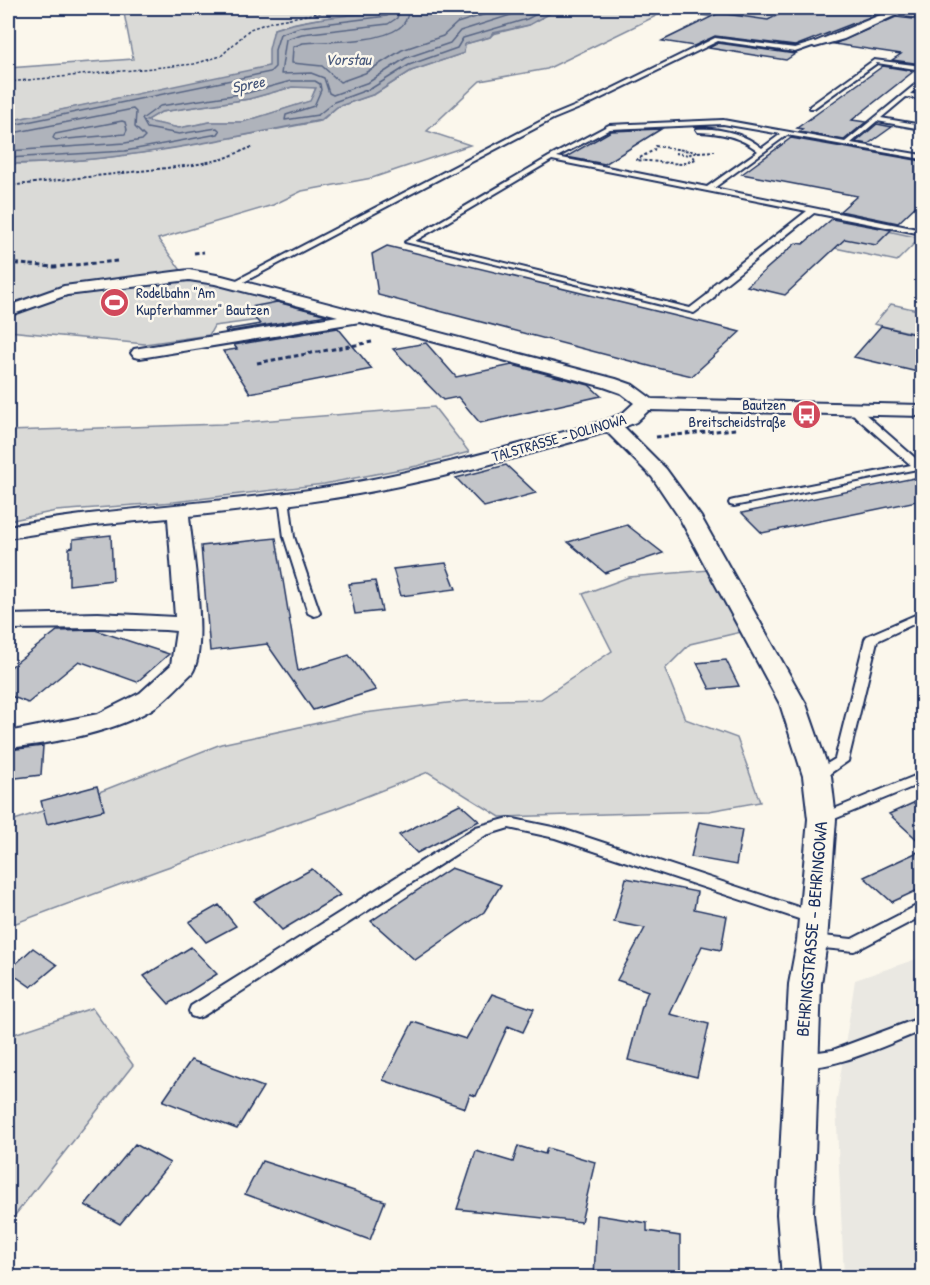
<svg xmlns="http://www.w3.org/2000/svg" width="930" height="1285" viewBox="0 0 930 1285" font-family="'Patrick Hand',sans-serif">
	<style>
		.built { fill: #eae8e2 }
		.green { fill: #dadad7; stroke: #7a849a; stroke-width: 1.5 }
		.water { fill: #afb3bb; stroke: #747e96; stroke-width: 1.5; fill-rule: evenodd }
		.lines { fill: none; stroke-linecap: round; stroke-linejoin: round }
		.shore { stroke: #566483; stroke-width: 1.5 }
		.building { fill: #c3c5c9; stroke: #1b2f5e; stroke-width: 1.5 }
		.service-casing { stroke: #1b2f5e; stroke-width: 4 }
		.minor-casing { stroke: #1b2f5e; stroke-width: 4 }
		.path-far2 { stroke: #1b2f5e; stroke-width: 1.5; stroke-dasharray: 3 2; stroke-linecap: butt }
		.path-far1 { stroke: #1b2f5e; stroke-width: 2; stroke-dasharray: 3 2; stroke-linecap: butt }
		.path { stroke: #1b2f5e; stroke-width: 3; stroke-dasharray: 4.5 3; stroke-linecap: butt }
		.service { fill: #fbf7ec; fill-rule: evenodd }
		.minor { fill: #fbf7ec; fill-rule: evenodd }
		.labels { text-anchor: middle; stroke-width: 5; stroke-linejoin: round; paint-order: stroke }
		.far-poi-label { font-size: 15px; fill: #1b2f5e; stroke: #fbf7ec; text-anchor: start }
		.far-street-label { font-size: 15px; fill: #1b2f5e; stroke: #fbf7ec }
		.far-water-label { font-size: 16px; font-style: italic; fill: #47577a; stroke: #fbf7ec }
		.street-label { font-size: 18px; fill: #1b2f5e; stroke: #fbf7ec }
	</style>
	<rect width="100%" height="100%" fill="#fbf7ec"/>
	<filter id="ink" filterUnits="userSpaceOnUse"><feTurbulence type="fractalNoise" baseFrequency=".0167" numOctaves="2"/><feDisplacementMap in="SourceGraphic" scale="12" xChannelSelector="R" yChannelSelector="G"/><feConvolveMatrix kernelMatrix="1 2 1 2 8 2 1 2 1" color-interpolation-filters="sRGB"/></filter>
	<g filter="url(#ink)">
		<path class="built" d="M922,957v320l-78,1 -8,-174 19,-124z"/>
		<path class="green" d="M123,8h278c-42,7 -86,8 -127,21l-4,20 42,-7 -43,24 -31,8 -230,47v-53l125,-9z
			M577,8h325l-62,29 -172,-27 -121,59 -67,12 -53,50 43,14 -98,33 -70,13 -29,14 -115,34 25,34 -123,16 -52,18v-143c106,-1 209,-24 313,-43l16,-14 38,-13 36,-23 53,-18 1,-9 25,-7 3,-3 36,-9 22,-12z
			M292,87h24l-5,14 -68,21h-33l-31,6 -34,-7 16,-9 88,-13z
			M860,225l60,13 -23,23 -62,-13z
			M180,278c43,3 81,14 120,29l-3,8 -83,11 -5,9 -64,9 -137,-13v-16l54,-18z
			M891,304l31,7v24l-48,-11z
			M434,407l35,45 -52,14 -93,18 -150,18 -118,9 -48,10v-90l214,-7z
			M720,569l34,60 -64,15 -25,25 20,50 52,19 23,64 -51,9 -209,6 -72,-45 -94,37 -172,60 -154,57v-104l81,-26 132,-52 143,-31 100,-12 77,-2 71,-48 -29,-57 46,-17z
			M92,1008l41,57 -125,159v-188z"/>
		<path class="water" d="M401,8h175l-25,4 -22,13 -36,8 -3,4 -25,7 -1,9 -53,18 -36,23 -38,13 -16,13c-104,21 -207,43 -313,44v-43l261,-55v-17l5,-20c41,-13 85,-13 127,-21zM292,87l24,1 -6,13 -67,21h-33l-31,6 -33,-7 15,-9 88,-13z"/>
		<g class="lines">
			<path class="shore" d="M400,8l-3,10 -9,6 -86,10 -16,5 -5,35 30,-1 13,5 5,15 4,2 36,-13 37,-24 44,-15 10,-12 73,-23
				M409,8c-1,8 -3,16 -10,20 -21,15 -70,13 -96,15l-10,4 -1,16 30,3 18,16 25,-9 37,-23 41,-14 14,-13 48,-15
				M122,121l3,1 2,8 -2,4 -69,6 -3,-2 2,-4z
				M8,126l262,-54 5,-5v-17l5,-16 20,-7 87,-11 4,-3 1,-5
				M8,134l125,-25 3,3 -1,15 10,10 -3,3 -17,3 -117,8
				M8,158l117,-7 93,-17 2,-3 -3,-3 -38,6 -32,-6 -5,-9 18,-13 87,-13 44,-12h24l5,3 1,6 -7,16 -28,9 -1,5 33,-5 16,-13 38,-14 37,-23 48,-17 6,-10 64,-19 21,-11"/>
		</g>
		<path class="building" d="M792,8h101l-98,38 -80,-10 -21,10 -32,-5 57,-28 49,7z
			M896,17l26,3v44l-30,-4 9,-6 -67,-10z
			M718,43l77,11 -9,6 -77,-12z
			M883,66l31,5 -62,49 14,2 -22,18 -44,-8 3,-3 -6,-1z
			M877,124l15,3 -24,17 -12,-2z
			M661,129l-56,35 -39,-7 45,-26z
			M791,138l131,23v39l-24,23 -58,-12 17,-15 -115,-22z
			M832,219l59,11 -15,15 -31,-6 -60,56 -38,-9 49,-43 7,1z
			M387,246l318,77 35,9 -48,44 -39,-9 -275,-72 -6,-41z
			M277,302l50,13 -101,17 -1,-2 35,-6 -14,-16z
			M881,326l41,10v37l-68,-16z
			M338,328l34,41 -122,24 -27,-42 14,-2 -3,-4z
			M426,343l30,34 56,-12 77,20 12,11 -121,27 -22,-26 -15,3 -50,-51z
			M506,465l30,28 -52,14 -28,-29z
			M914,478l8,7v15l-160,33 -20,-20z
			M627,525l36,28 -58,20 -37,-31z
			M111,535l2,45 -44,5v-37l4,-1v-8z
			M276,538l22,133 51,-16 27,35 -63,20 -46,-66 -57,7 -9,-105z
			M446,563l10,26 -55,7 -8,-27z
			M375,581l7,30 -27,3 -6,-30z
			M95,630l74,24 -32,28 -58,-21 -51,42 -20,-8v-26l49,-38z
			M726,660l13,26 -29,3 -13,-26z
			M43,746l-2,29 -33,4v-29z
			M97,786l7,24 -57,14 -6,-23z
			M922,799v45l-33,-30z
			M460,804l19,17 -62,32 -18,-18z
			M699,822l43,8 -6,35 -45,-8z
			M922,850v38l-30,14 -28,-25z
			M451,868l50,17 -17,27 -69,48 -44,-39z
			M312,869l28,26 -58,35 -28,-29z
			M626,878l71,14 -3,17 33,7 -6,34 -19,-4 -32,68 39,10 -12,53 -69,-17 14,-54 6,-15 -31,-11 28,-52 -31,-6z
			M219,905l17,21 -30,16 -17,-20z
			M191,947l26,27 -48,30 -25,-28z
			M33,948l24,17 -26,22 -23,-16z
			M492,994l42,15 -11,23 -15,-6 -32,70 -6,-2 -5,14 -82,-28 30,-58 53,17z
			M191,1060l72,27 -26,42 -74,-28z
			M135,1144l35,19 -50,61 -35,-19z
			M518,1146l27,8 2,-6 48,14 -14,60 -124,-13 19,-58 37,11z
			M262,1161l123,40 -15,39 -125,-46z
			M597,1215l50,8v8l33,5v42h-86z"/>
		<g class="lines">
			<defs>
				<path id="service" d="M715,38l80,10 20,-6 3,2 -23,8 -77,-11 -131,64 -34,14 -315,166 -7,-2 318,-166 34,-14z
					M874,60l48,6v4l-45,-7 -63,45h-4v-2z
					M922,79v4l-12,11 12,1v4l-16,-2 -25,21 41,7v4l-45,-8 -26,22 71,12v4l-135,-24 -73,53 208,42v4l-108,-21 -94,75 -7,11 -19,14 -289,-71 144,-85 60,-32 114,-5 122,22zM723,124l58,10 -19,14c-18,-15 -44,-21 -66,-19l2,3c22,1 42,4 60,19l-51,36 -150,-30 53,-28zM552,160l255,51 -93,73 -7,11 -17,13 -275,-67z
					M853,405l3,1 66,58v4l-188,38 -4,-1 -1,-2 1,-2 4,-1 177,-35 -55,-48 -8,-9z
					M284,495l5,3 5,39 26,76 -2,2 -4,1 -6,-3 -24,-76 -5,-39z
					M922,612v8l-45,21 -29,120 -26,18h-10l-2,-3 2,-3 23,-14 30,-120 2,-3z
					M922,773v10l-95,39h-10l-2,-3 2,-3z
					M509,818l53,11 257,85 3,4 -3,4 -5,2 -259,-86 -46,-10 -23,7 -283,181 -6,2 -6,-2 -2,-5 2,-5 285,-179z
					M922,903v13l-63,33 -5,2 -41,-4 -5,-2 -3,-4 3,-4 5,-2 39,4z
					M922,1017v14c-28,10 -97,44 -125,34l-2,-5 2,-5 36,-5z"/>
				<path id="minor" d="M895,9l27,3v6l-26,-3 -52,24 -29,8 -5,-3z
					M189,270l33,6 394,103 17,6 19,14 270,6v11l-273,-6 -13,12 -12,5 42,42 35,48 105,187 25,72 5,43 -9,122 -6,43 -8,230 7,64h-38l-5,-64 12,-230 8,-43 11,-122 -5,-43 -23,-72 -101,-187 -27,-40 -45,-45c-82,23 -165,47 -249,62 -56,10 -113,16 -169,22 3,33 20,132 3,157 -11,10 -22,23 -34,32 -40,27 -103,38 -150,43v-16l90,-18 42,-21 31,-28 5,-34 -11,-1 -67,-2 -90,1v-14l90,-2 77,4 -7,-99 -73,7 -87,13v-12c102,-18 205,-22 308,-37 98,-15 193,-42 288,-68l18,-7 12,-11 -13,-10 -17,-6 -244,-65 -220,36 -6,-1 -3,-4 3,-4 6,-1 198,-32 -123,-32 -26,-4 -122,15 -59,21v-10l56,-20z"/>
			</defs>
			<use href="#service" class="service-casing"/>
			<use href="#minor" class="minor-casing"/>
			<path class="path-far2" d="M8,82l186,-18 27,-8 29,-27 24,-8 71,-13"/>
			<path class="path-far1" d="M655,146l43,6 -8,2 6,5 -14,5 -46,-4 18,-10z
				M698,152l17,-1
				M675,153l15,2
				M8,186l185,-21 30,-6 29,-12"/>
			<path class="path" d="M194,253l10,-1
				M8,263l46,4 63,-6
				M257,363l115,-21
				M656,437l80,-8"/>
			<use href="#service" class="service"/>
			<use href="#minor" class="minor"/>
		</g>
	</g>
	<defs>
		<symbol id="stadium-disc" viewBox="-11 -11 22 22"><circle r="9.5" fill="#d1495b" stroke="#fbf7ec"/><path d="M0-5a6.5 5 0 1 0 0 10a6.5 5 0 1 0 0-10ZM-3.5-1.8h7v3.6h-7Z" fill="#fff"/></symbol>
		<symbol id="bus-disc" viewBox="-11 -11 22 22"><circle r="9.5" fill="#d1495b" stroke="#fbf7ec"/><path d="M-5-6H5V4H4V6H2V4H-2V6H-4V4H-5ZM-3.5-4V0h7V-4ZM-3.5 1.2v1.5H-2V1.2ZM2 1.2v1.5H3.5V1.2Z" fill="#fff"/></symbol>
	</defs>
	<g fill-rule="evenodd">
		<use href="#stadium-disc" x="98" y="286" width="33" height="33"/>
		<use href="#bus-disc" x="790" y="398" width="33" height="33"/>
	</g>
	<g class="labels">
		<g class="far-poi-label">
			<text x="136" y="298">Rodelbahn "Am<tspan x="136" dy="17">Kupferhammer" Bautzen</tspan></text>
			<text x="786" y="410" text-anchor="end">Bautzen<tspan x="786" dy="17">Breitscheidstraße</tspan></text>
		</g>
		<g class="far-street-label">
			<text transform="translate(559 438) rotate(-16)" y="5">TALSTRASSE - DOLINOWA</text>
		</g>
		<g class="far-water-label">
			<text x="348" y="65">Vorstau</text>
			<text transform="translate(248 84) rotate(-12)" y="6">Spree</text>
		</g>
		<g class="street-label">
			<text transform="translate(812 929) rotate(-85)" y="6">BEHRINGSTRASSE - BEHRINGOWA</text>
		</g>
	</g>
	<rect width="930" height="1285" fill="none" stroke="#fbf7ec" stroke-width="30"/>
	<rect x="15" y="15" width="900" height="1255" fill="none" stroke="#1b2f5e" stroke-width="2" filter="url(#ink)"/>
</svg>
